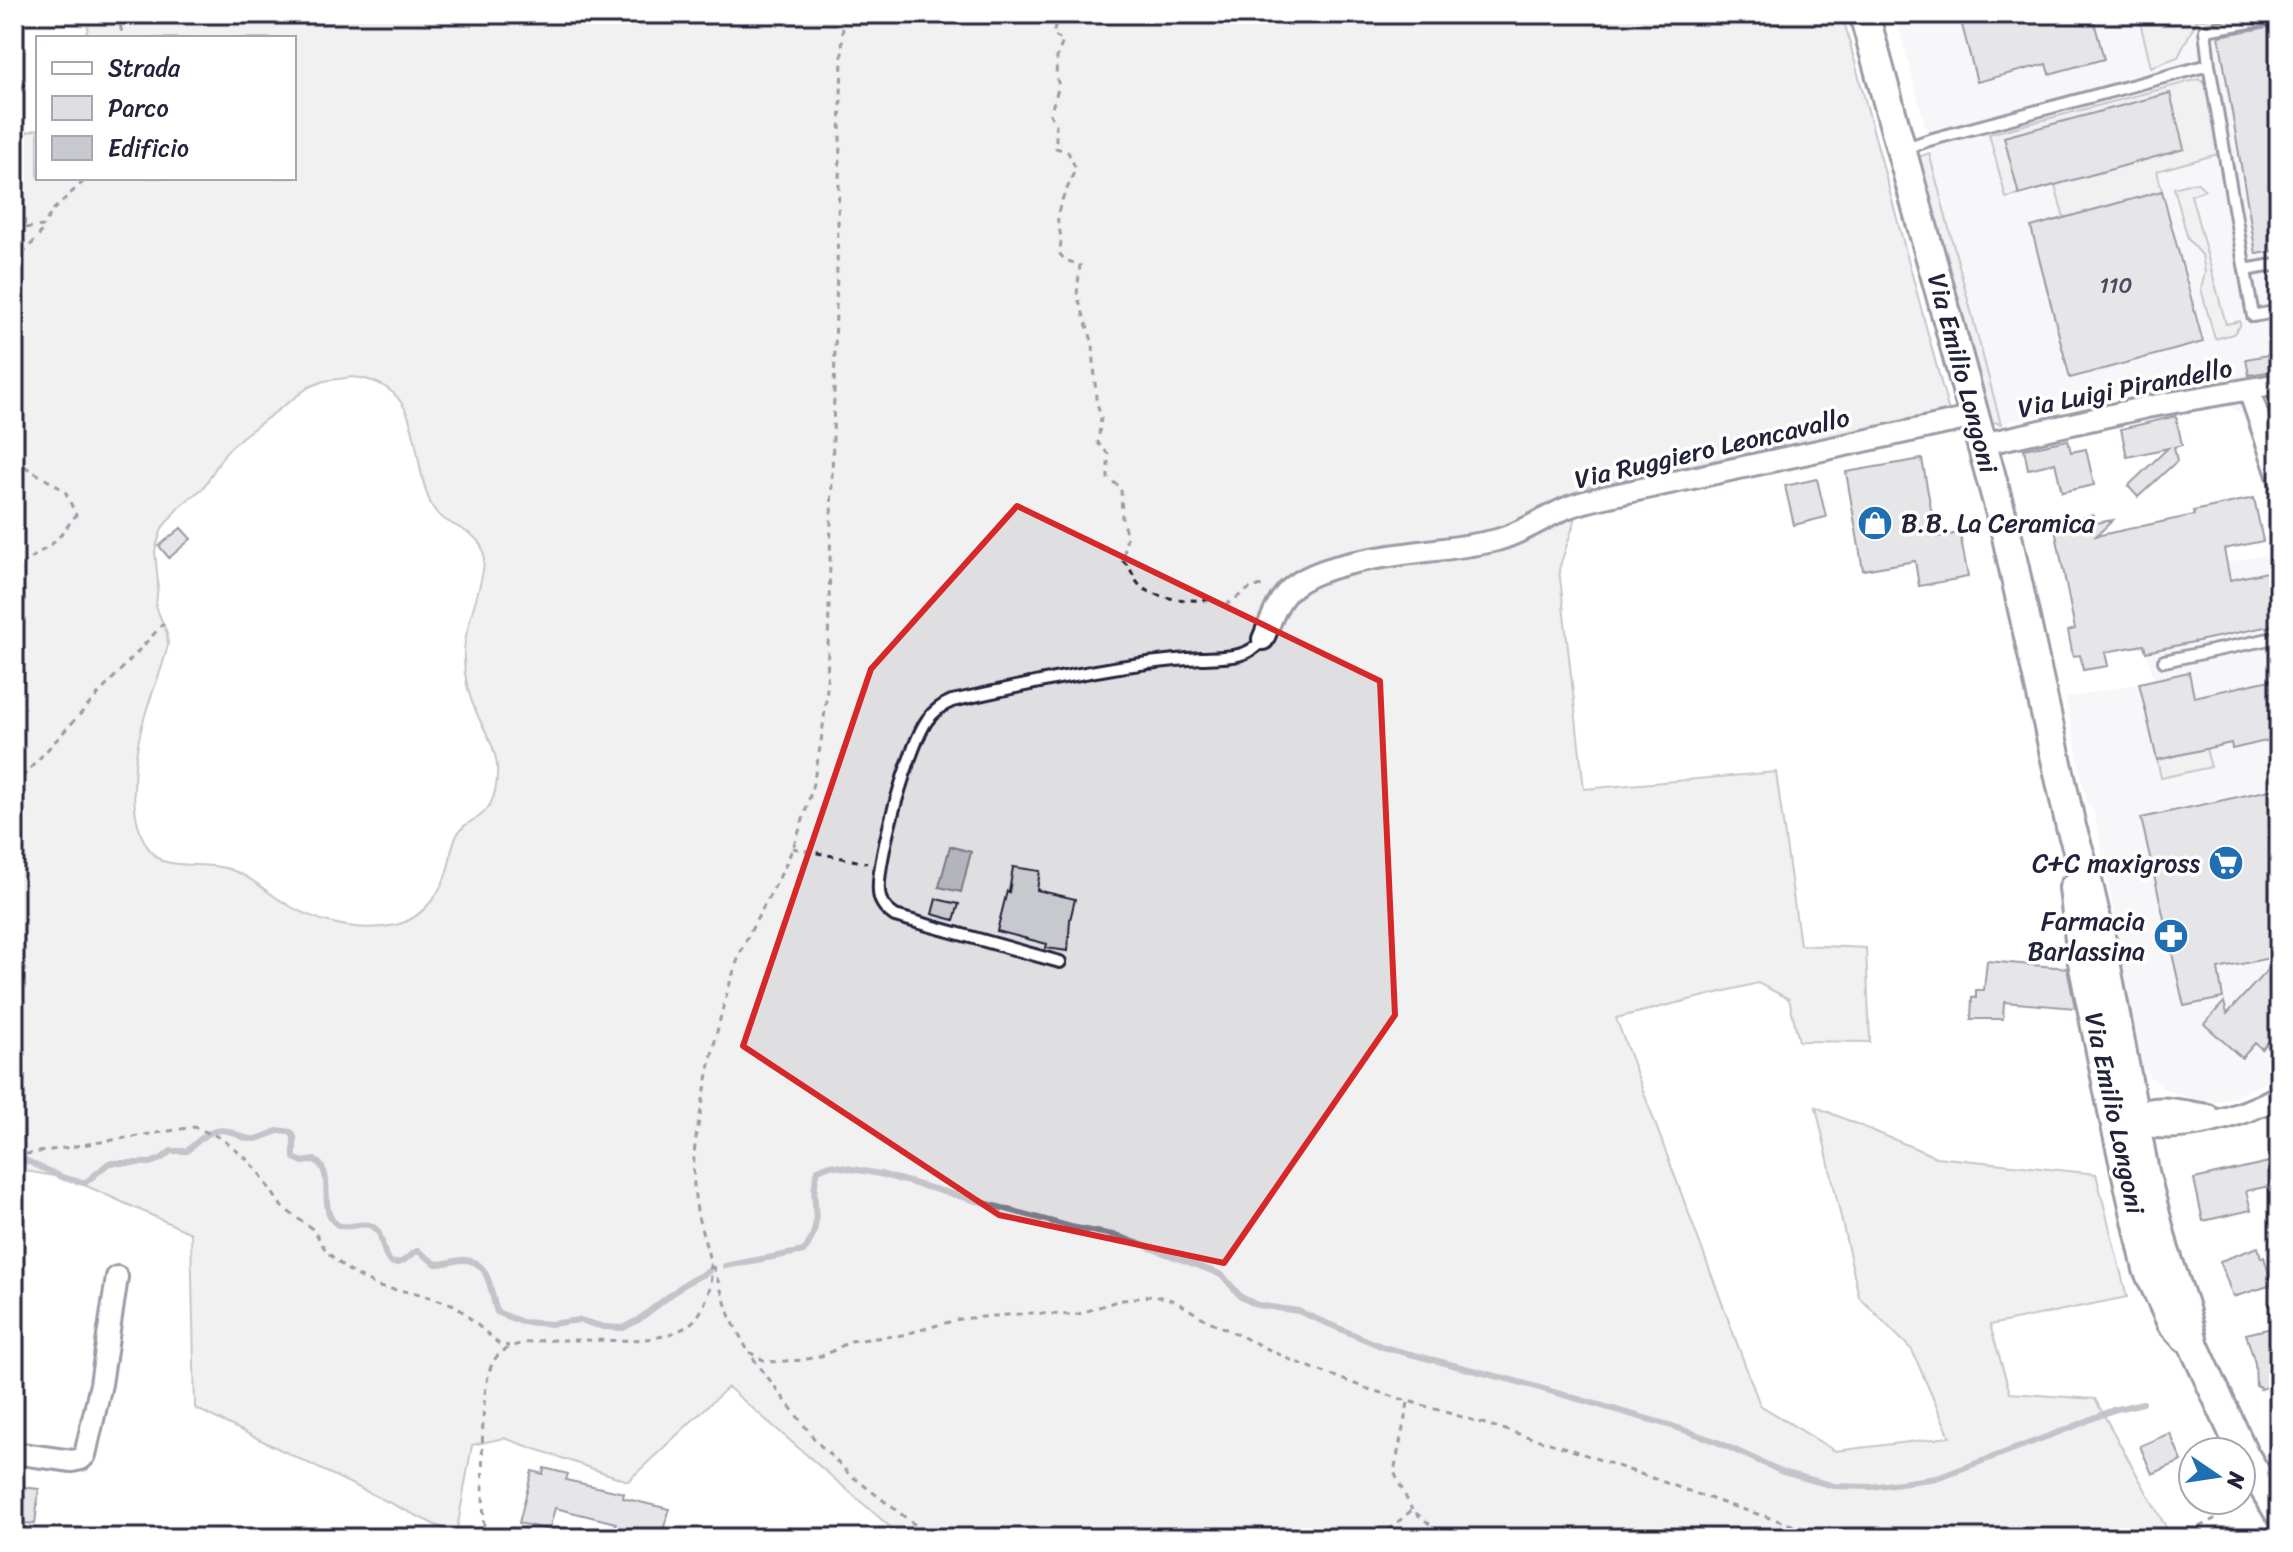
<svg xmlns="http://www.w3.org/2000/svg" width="2293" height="1552" viewBox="0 0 2293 1552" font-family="Sriracha,sans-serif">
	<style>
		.built { fill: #eeeef1 }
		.green { fill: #dfdfe2; stroke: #80808e; stroke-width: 2; fill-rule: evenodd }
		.water { fill: #b4b4bc; stroke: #7a7a88; stroke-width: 2 }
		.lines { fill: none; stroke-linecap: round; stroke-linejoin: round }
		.stream { stroke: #7a7a88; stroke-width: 6 }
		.building { fill: #c8c8cf; stroke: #22223b; stroke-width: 2 }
		.lane-casing { stroke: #22223b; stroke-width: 16 }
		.street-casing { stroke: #22223b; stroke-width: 26 }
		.secondary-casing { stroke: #22223b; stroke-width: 34 }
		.path { stroke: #22223b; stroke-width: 3; stroke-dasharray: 6 6; stroke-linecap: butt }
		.lane { stroke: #fff; stroke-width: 10 }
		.street { stroke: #fff; stroke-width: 20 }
		.secondary { stroke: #fff; stroke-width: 28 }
		.marked { fill: none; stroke: #d62828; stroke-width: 6; stroke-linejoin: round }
		.labels { text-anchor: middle; stroke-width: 7; stroke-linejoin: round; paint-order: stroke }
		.number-label { font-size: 22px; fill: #4c4c60 }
		.street-label { font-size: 26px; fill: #22223b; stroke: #fff }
		.poi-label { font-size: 26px; fill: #22223b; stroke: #fff; text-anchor: end }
	</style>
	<rect width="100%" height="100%" fill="#fff"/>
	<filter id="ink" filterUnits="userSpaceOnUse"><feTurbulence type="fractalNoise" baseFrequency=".0125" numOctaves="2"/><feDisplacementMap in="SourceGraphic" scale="16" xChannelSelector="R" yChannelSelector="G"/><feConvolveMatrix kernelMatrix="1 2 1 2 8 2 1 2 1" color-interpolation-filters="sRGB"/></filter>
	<g filter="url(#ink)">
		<path class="built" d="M1895,14h384v498l-33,-95 -16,-10 -13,2 -6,-28 -12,-8 -14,1 -137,39 -47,11 -72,-271 3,-2z
			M2279,552v523l-45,23 -17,4 -19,-1 -35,-13 -13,-11 -10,-14 -22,-106 3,-7 -22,-115 -6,-26 -7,-8 -20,-103 88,-18 -27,-97z"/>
		<path class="green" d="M92,14h1750l107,398 -363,75 -27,82 25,220 192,-17 24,173 66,3 4,94 -71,-1 -10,-42 -31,-16 -142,35 144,387 75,46 115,-14 -38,-87 -53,-53 -43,-190 120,50 160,17 31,123 -137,28 20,68 85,6 77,139h-1269l-175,-151 -100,94 -124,-43 -32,7 -16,90 -261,-127 -4,-175 -120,-54 -57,-10v-1033l24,-7v49h256v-140h-209zM352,377c75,6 56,78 79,127 11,24 46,23 52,47 6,23 -18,70 -19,100 -1,23 4,45 14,65 8,18 17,30 19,50 1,17 -2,39 -17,50 -9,6 -18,9 -23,19 -5,9 -6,19 -8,29 -6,27 -25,54 -53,61 -38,8 -84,-3 -116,-25 -17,-11 -32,-25 -51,-31 -22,-7 -45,-1 -67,-8 -40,-25 -29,-106 -17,-146 7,-24 18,-46 23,-71l-1,-11 -11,-26 2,-24 -3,-32 7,-23 17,-21 24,-19 22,-35 17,-16 67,-50 15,-6z
			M2138,14h98l-39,6 -19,37 -27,10z
			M2199,79l7,5 12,70 -61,17 5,20 -98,27 -9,-33 115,-92 -166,44 15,58 -13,3 -17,-64z
			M1929,153l72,271 -12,-3 -73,-263z
			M2192,183h6l7,7 -14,5 35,129 14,-3v5l-7,8 -18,5 -14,-50 4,-17 -3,-17 -14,-16 -14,-51z
			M2206,749l5,18 -50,11 -4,-18z"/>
		<path class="water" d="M950,846l21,6 -10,40 -22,-5z"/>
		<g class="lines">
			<path class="stream" d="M14,1155l50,23 21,5 24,-20h41l11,-4 10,-8h16c12,-11 25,-26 44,-19 8,3 14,8 24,7 14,-2 20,-12 36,-7l3,5v21l9,4 12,-2c19,12 6,41 16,58 11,19 32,-2 45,11 9,8 5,36 21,34 8,0 13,-10 21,-12l18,13c9,0 17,-3 25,-4 30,-2 29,33 36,52l25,10 29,2 28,-4 25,7 19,1 15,-8 48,-37 23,-12
				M725,1266l79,-15c23,-31 3,-48 14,-81l12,-5 50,9 191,53 47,9 97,36 8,4 18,21 16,8 41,6 85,36 132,34 157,45 43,15 68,31 51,14 37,1 66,-9 133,-50 43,-18 30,-7"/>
		</g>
		<path class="building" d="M1959,14h133l12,45 -55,15 -3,-10 -69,18z
			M2279,25v225l-23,4 -37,-218z
			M2170,93l14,56 -165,46 -15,-58z
			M2162,191l41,151 -133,36 -39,-151z
			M2279,353v17l-30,5 -3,-16z
			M2176,416l6,29 -8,2 3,14 -39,36 -10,-11 40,-38 -41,9 -6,-28z
			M2068,440l3,12 15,-3 8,36 -32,7 -7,-29 -27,6 -4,-20z
			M1922,459l14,78 24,-4 8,44 -49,9 -4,-25 -52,9 -17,-98z
			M1817,479l9,38 -32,8 -9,-39z
			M2254,498l9,43 -39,8 6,31 42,-9 7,31v22l-133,28 -2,-7 -39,7 3,14 -25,4 -3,-15 -7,1 -5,-25 7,-2 -21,-105 39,-9 2,8 18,-3 -17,16 98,-21 -1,-4z
			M181,528l10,11 -22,19 -10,-12z
			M2189,672l5,25 85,-19v60l-47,11 -1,-6 -74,17 -18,-77z
			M2279,788v168l-61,13 5,29 -39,8 -43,-188z
			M1013,867l27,4 -3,19 38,9 -5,21 -2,31 -22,-3 1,-4 -50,-13 10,-40 2,1z
			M936,899l23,5 -5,16 -22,-6z
			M2279,957v73l-17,19 -7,-6 -13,15 -38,-34 20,-22 3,12z
			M1987,961l80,7 8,40 -71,-6 -1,17h-32l1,-22 4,1v-8h8z
			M2273,1161l6,23 -33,7 5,19 -48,11 -9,-42z
			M2258,1247l3,11 3,-1 8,28 -39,12 -13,-36z
			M2276,1327l3,10v47l-19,5 -1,-3h-3l-1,-23 -9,-29z
			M2170,1433l12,28 -30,13 -12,-28z
			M544,1468l24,6 -2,6 58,13 -1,5 46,11 -8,29 -46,-10 1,-5 -61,-15 -6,22 -30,-7 13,-52 11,3z
			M20,1487l19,2 -4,35 -21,-2v-29l5,1z"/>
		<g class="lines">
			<defs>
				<path id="lane" d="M2209,65l44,251 26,-5
					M1904,149l25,-9 280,-75 -4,-35 74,-13
					M2245,270l34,-6
					M2164,661l115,-24
					M1060,962l-165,-46c-9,-6 -16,-14 -16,-25 -3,-30 31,-149 49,-172 7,-9 14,-14 24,-18 83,-18 164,-38 249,-43 23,-1 48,1 62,-19"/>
				<path id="street" d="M2249,390l30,88
					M1983,444l164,-37 132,-23
					M1263,639c7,-16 13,-36 26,-49 38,-37 155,-36 208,-50 25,-7 45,-21 67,-31 11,-5 24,-8 36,-11l375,-81
					M2135,1115c22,-13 48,-3 73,0
					M2137,1124c45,11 102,-6 142,-28
					M14,1453l58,8 9,-2 4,-4 16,-71 16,-107"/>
				<path id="secondary" d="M1864,14l142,518 65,295 14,45 17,73 42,227 20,78 19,55 11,41 50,109 35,57
					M2074,888l8,69 32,159 34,153 24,54 13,14"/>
			</defs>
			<use href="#lane" class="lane-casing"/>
			<use href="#street" class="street-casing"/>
			<use href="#secondary" class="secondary-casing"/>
			<path class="path" d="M118,14l5,24
				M1058,14l-5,21 10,6 -6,16 -1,19 3,10 -9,28 6,11v23l12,4 7,15c-3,15 -12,27 -16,42 -5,16 6,23 0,44l6,7 15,5 -3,30 16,49 3,55 5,19 -3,25 10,11v25l13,8 1,33 5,16 -4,25c11,8 10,23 23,29 12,6 29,10 43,10 18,1 18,-3 37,5l27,-19 13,1
				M14,229l29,-3 10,-16 34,-32
				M14,263l25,-27 4,-10
				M14,460l51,31 11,24 -20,26 -42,29
				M14,786l150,-163
				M793,848l74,15
				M14,1156l180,-29 27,11 25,20 12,13 24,36 32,23 12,21 20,18 32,18 38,6 39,12 44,39 10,2
				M713,1266l17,51 18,34
				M749,1352l18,10 36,-2 22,-5 26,-14 51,-6 58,-16 72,-6 43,2 42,-14 32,-5 12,1 14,4 30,18 86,41 77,29 198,59 163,57 104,33
				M753,1358l63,83 32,32 84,65
				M1408,1403l-14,69 18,38
				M2268,1448l11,-3
				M484,1538c0,-41 -7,-140 8,-174 24,-53 179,8 210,-55 21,-42 -1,-64 -6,-105 -4,-26 -3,-52 2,-78 11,-56 20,-111 39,-164 13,-36 36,-68 51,-103 24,-54 34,-111 39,-170l16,-675
				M1379,1538l33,-28 35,28
				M2178,1538l40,-21 16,-15"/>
			<use href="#lane" class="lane"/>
			<use href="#street" class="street"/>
			<use href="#secondary" class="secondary"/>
		</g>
	</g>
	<path d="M0 0H2293V1552H0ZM1017,506l363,175 15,334 -171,248 -225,-48 -256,-169 128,-377z" fill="#fff" fill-opacity=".55" fill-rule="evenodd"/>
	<path class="marked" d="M1017,506l363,175 15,334 -171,248 -225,-48 -256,-169 128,-377z"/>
	<defs>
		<symbol id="shop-disc" viewBox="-11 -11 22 22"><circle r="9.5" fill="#1f6fb2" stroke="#fff"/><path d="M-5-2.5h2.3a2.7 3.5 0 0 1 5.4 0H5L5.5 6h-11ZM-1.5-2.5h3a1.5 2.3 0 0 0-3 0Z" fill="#fff"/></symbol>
		<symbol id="supermarket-disc" viewBox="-11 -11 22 22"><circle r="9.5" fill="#1f6fb2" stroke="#fff"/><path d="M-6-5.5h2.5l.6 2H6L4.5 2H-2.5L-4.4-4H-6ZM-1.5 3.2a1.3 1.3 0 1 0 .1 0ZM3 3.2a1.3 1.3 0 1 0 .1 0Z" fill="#fff"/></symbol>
		<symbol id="pharmacy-disc" viewBox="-11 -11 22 22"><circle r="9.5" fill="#1f6fb2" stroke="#fff"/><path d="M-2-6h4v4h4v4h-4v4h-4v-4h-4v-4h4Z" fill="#fff"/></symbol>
	</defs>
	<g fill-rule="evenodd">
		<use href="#shop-disc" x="1855" y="503" width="40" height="40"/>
		<use href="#supermarket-disc" x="2206" y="843" width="40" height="40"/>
		<use href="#pharmacy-disc" x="2151" y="916" width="40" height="40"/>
	</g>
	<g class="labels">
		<g class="number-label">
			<text x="2116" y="293">110</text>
		</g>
		<g class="street-label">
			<text transform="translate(1963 373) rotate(75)" y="9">Via Emilio Longoni</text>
			<text transform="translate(2125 388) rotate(-11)" y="9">Via Luigi Pirandello</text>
			<text transform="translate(1712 448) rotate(-13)" y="9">Via Ruggiero Leoncavallo</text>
			<text transform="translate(2115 1113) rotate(78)" y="9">Via Emilio Longoni</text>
		</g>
		<g class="poi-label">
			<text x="1901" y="532" text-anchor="start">B.B. La Ceramica</text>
			<text x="2200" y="872">C+C maxigross</text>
			<text x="2145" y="930">Farmacia<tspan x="2145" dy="30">Barlassina</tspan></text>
		</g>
	</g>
	<rect width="2293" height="1552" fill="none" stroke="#fff" stroke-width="48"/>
	<rect x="24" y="24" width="2245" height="1504" fill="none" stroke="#22223b" stroke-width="3" filter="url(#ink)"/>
	<rect x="36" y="36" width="260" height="144" fill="#ffffff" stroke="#a7a7b1" stroke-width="2"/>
	<rect x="52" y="62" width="40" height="12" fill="#ffffff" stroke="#a7a7b1" stroke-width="2"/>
	<text x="108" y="76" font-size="24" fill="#22223b">Strada</text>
	<rect x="52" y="96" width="40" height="24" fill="#dfdfe2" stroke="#a7a7b1" stroke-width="2"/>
	<text x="108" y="116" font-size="24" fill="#22223b">Parco</text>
	<rect x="52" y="136" width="40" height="24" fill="#c8c8cf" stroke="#a7a7b1" stroke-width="2"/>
	<text x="108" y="156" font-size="24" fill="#22223b">Edificio</text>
	<g transform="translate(2217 1476) rotate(103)"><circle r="38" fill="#ffffff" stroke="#a7a7b1" stroke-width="2"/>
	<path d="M0-6L14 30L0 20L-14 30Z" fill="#1f6fb2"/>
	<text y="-12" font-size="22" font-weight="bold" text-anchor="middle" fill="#22223b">N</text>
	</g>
</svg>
